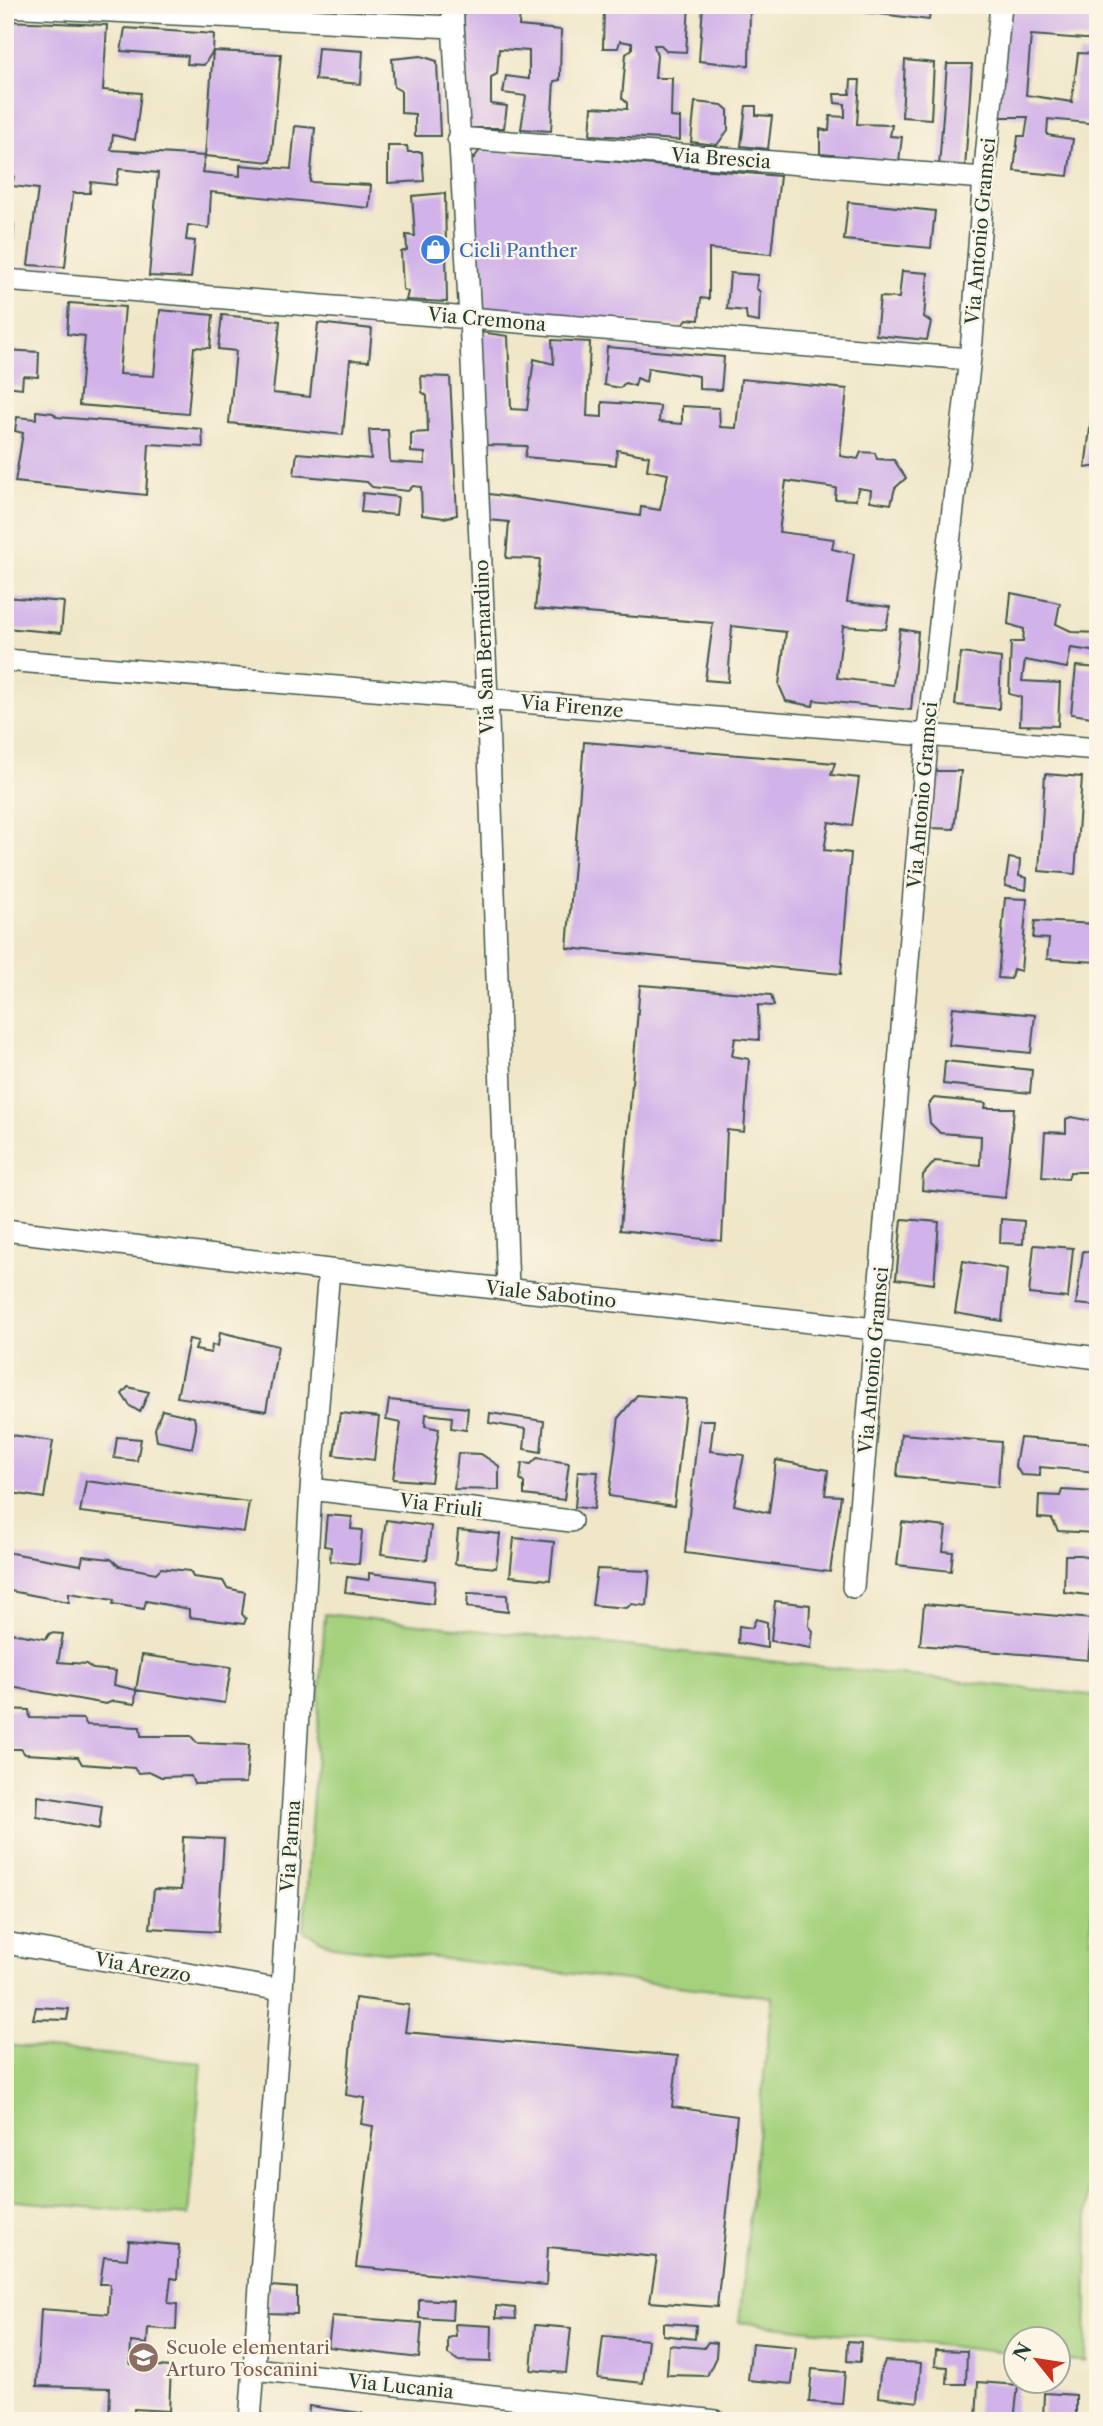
<svg xmlns="http://www.w3.org/2000/svg" width="1103" height="2426" viewBox="0 0 1103 2426" font-family="'Libre Caslon Text',serif">
	<style>
		.green { fill: #a5d17d; stroke: #628758; stroke-width: 2 }
		.building { fill: #d1b2e9 }
		.lines { fill: none; stroke-linecap: round; stroke-linejoin: round }
		.minor-casing { stroke: #3e564a; stroke-width: 24 }
		.minor { stroke: #fff; stroke-width: 21 }
		.labels { text-anchor: middle; stroke-width: 5; stroke-linejoin: round; paint-order: stroke }
		.street-label { font-size: 19px; fill: #1f3d34; stroke: #fcf5e5 }
		.shop-label { font-size: 19px; fill: #366cbe; stroke: #fcf5e5; text-anchor: start }
		.education-label { font-size: 19px; fill: #785e54; stroke: #fcf5e5; text-anchor: start }
	</style>
	<rect width="100%" height="100%" fill="#fcf5e5"/>
	<filter id="ink" filterUnits="userSpaceOnUse"><feTurbulence type="fractalNoise" baseFrequency=".0143" numOctaves="2"/><feDisplacementMap in="SourceGraphic" scale="14" xChannelSelector="R" yChannelSelector="G"/><feConvolveMatrix kernelMatrix="1 2 1 2 8 2 1 2 1" color-interpolation-filters="sRGB"/></filter>
	<filter id="wash" filterUnits="userSpaceOnUse"><feTurbulence type="fractalNoise" baseFrequency=".00686" numOctaves="4" result="noise"/><feDisplacementMap in="SourceGraphic" scale="28" xChannelSelector="R" yChannelSelector="G"/><feGaussianBlur stdDeviation="1.57" result="paint"/><feColorMatrix in="noise" values="0 0 0 0 0 0 0 0 0 0 0 0 0 0 0 0 0 1.4 0 .05"/><feComposite in="paint" operator="in"/></filter>
	<g filter="url(#wash)">
		<rect width="100%" height="100%" fill="#f0e7c9"/>
		<path class="green" d="M325,1614l773,82 -5,103 -7,563 -28,-3v-21h-42l-1,16 -276,-32 33,-325 -440,-51 -28,-15z
			M5,2045l197,18 -14,153 -183,-16z"/>
		<g id="blocks">
			<path class="building" d="M463,5l57,1 -1,20 42,4 -1,50 -6,1 -3,50 -30,-2 5,-33 -23,-3 3,-17 23,3v-28l-30,-2 -2,25 -6,3v27l16,2 -3,22h-36z
				M604,5h85l-3,47 -19,-1 -6,-6h-7l3,11 -2,22h17l-1,39 9,1v22l-90,-5 2,-28 35,2v-6l-5,-5 4,-44 6,-5v-6l-12,-2 -2,7h-15z
				M703,5h47l-1,61 -50,-5z
				M839,5h92l-2,15 -90,-11z
				M1007,5l91,5v30l-67,-5 -5,60 46,7 6,-49 20,1v70l-50,-5 -1,16 26,4 -5,37 -54,-5 4,-35h7l3,-19h-31z
				M5,21l102,4 -4,65 38,3 -6,47 -22,-5 -2,15 94,6 -3,16 38,4v-11l51,4 4,-43 20,2 -5,54 61,3 -2,23 -158,-16 -2,36 -21,-3 -2,15 9,1 -4,37 -42,-2 9,-103 -39,-4 -3,16 -25,-3 -1,11h-17l-8,74 -37,-2 10,-76 -26,-3 2,-11 -9,-1z
				M125,28l89,6 -1,17 68,3 -10,108 -66,-6 8,-105 -9,14 -17,-1 1,-8 -67,-5z
				M318,48l45,3 -2,33 -46,-4z
				M421,56l16,5 3,75h-25v-22l-14,-1v-22l-7,-4 -2,-28z
				M905,60l29,3 -3,56 -29,-2z
				M947,64h25l-7,105 -26,-2z
				M851,80h9l-3,44 35,1 -2,11 12,1 -3,24 -79,-7v-25l9,2 1,-15 15,1v-13l-10,-1 -1,-9h16z
				M695,102l27,3 6,5v20l-11,15 -26,-3z
				M746,106h10v9l16,1 -4,33 -27,-3z
				M388,146h19l1,6h14l2,29 -36,2z
				M480,150l300,26 -9,78 -62,-5v50l-8,-1 -2,22 -12,-1 -5,7 -205,-18 -6,-146z
				M445,193l2,109 -41,-2 2,-8 -5,-3 -2,-37 6,-2 -1,-15 9,1 -3,-40z
				M848,202l87,9 -4,37 -87,-8z
				M5,224h9l-2,41h-7z
				M902,271l26,2 -4,44 7,5 -4,18 -51,-5 4,-38 19,1z
				M730,273l28,2 -2,13 4,4 -1,30 -12,-2 -1,-9 -19,-2z
				M69,303l56,4 -6,67 35,2 6,-66 53,5 -3,33 -16,-1 -6,67 -109,-9 6,-69 -18,-2z
				M222,315l58,6 -7,72 37,4 8,-74 54,6 -3,32 -19,-1 -7,75 -114,-12 7,-72 -18,-2z
				M480,332l28,4 3,73 16,1 7,-51 20,5 -2,-24 38,2 -3,74 15,1v-15l58,4 -1,16 23,2v-18l37,2 1,19 16,1 5,-49 106,10 -7,67 18,3 3,-7 14,1 2,6 17,1 12,18 -11,10 -4,16 -21,-3 1,-11 -13,-2 -2,12 -21,-1 1,-11 -50,-7 -7,51 55,7 -2,10 22,5 -7,48 43,5 -4,22 -43,-3 -6,52 56,7 7,-56 18,3 -7,78 -97,-10 -1,6 -27,-5 -7,-16 7,-53 -54,-6 -4,56 -23,-2 8,-57 -178,-14 5,-50 -34,-1 3,-36 -20,-2v-26l151,22 1,-9 19,3 8,-36 -21,-4 2,-14 -32,-6 -1,15 -91,-8 2,-11 -42,-1v-38l-5,-1z
				M607,347l117,10 -3,33 -22,-1v-13l-51,-8 -2,14 -9,-4 -2,8 -10,-3 -5,5 -16,-3z
				M5,350l34,2 -1,25 -15,-1 -1,12 -17,-2z
				M421,376l29,1 7,138 -13,3 -22,-3 -1,-28 -8,-1 -5,5 -36,-4 -5,-5 -73,-7 3,-22 74,6 -2,-29h19l2,32 35,2v-11l-14,-1v-19l17,-1 -1,-36 -5,-4z
				M1094,397h4v69l-13,2z
				M36,411l17,2 4,4 145,12 1,18 -54,-3 -3,51 -131,-13 8,-49 -8,-2 2,-14 19,2z
				M363,493l35,4 -2,18 -35,-3z
				M1011,593l49,10 -4,21 17,8 25,1v19l-27,-4 -4,20 -42,-8 -3,21 38,2 -2,43 -38,-1 1,-28 -12,-3 2,-52h12l1,-13 -16,-5z
				M5,597l59,5 -3,31 -56,-5z
				M961,653l40,5 -2,51 -44,-4z
				M1076,666l22,2v50l-27,-4z
				M584,742l251,21 -4,12 28,3 -7,48 -23,-4 -5,28 27,3 -10,121 -274,-26z
				M935,771h26l-7,58 -24,-1z
				M1045,774l37,3 -7,97 -36,-3z
				M1009,858l11,2 -1,16 8,2 -1,12 -21,-4z
				M1005,898l22,1 -6,72 -8,-2 -2,10 -13,-1z
				M1035,921l63,3v38l-51,-3 2,-20 -16,-1z
				M640,985l131,10 3,11 -16,-1 1,35 -24,-2 -3,18 17,3 -5,73 -17,-2 -5,111 -102,-11z
				M953,1007l82,8 -4,38 -82,-8z
				M945,1061l87,9 -2,23 -87,-9z
				M934,1098l52,5 -1,5h29l-9,90 -83,-8 1,-15 12,-14 45,4 1,-29 -41,-3 -10,-10 -2,-18z
				M1071,1117l27,5v50h-28l-2,7 -26,-2 3,-45 21,1v-14z
				M902,1219l37,3 -5,62 -38,-5z
				M1001,1219l23,2 -1,23 -23,-1z
				M1034,1245l39,3 -5,50 -39,-4z
				M1083,1251l15,2v53l-22,-2z
				M963,1261l44,8 -5,52 -47,-8z
				M5,1320h4l-2,18h-2z
				M220,1332l58,14 -12,65 -89,-14 12,-58 9,2 -3,9 16,3 1,-8 6,1z
				M128,1387l21,5 -9,20 -10,-6 -8,-12z
				M637,1395l49,4 -12,107 -65,-10 10,-79z
				M389,1400l79,8 -2,22 -15,-2 1,-11 -26,-3 -1,12 14,3 -8,53 -38,-3 8,-56 -15,-3z
				M162,1410l32,7 2,11 -4,20 -35,-7 -2,-12z
				M340,1413l39,4 -5,43 -40,-5z
				M490,1413l54,8 -3,31 -17,-3 2,-20 -37,-6z
				M699,1420h15l-4,31 34,4 -10,50 35,8 7,-53 52,10 -3,25 16,1 -11,76 -145,-19z
				M5,1434l48,7 -9,57 -39,-6z
				M901,1434l100,8 -3,45 -101,-11z
				M117,1437l24,2 -4,22 -23,-3z
				M1020,1438l78,6v28l-58,-5v9l-19,-1 -6,-10z
				M458,1453l23,1 18,12v24l-45,-1z
				M537,1458l32,5 -5,37 -40,-5v-12l-4,-3 2,-17 9,1z
				M578,1471l20,1 -4,37 -19,-2z
				M86,1481l163,21 -5,30 -164,-20z
				M1062,1490l36,2 -3,41 -37,-2 -6,-12 -14,-1 1,-23 21,1z
				M327,1515l25,2 -1,12 11,1 -3,34 -29,-3 1,-14 -7,-1z
				M386,1520l45,6 -4,34 -46,-6z
				M902,1522l44,5 -3,24 10,1 -2,19 -54,-6z
				M458,1530l42,4 -4,34 -41,-4z
				M514,1538l40,4 -4,38 -40,-4z
				M5,1552l76,13 2,-9 28,3 8,7 37,7 5,-5 29,3 3,6 30,4 4,7 18,4 -3,22 4,5 -2,5 -55,-7v-8l-43,-8 -2,8 -31,-5 1,-4 -45,-7v9l-64,-12z
				M1065,1555h16l15,6 -3,17 4,3 -1,15 -32,-4z
				M597,1569l53,2 -3,35 -16,-2 -4,4 -35,-3z
				M369,1573l66,8 -2,23 -88,-12 2,-15 22,3z
				M468,1593l39,2 1,17 -41,-5z
				M775,1601l35,4 -1,21 4,5 -2,17 -40,-7z
				M924,1604l168,15 -4,41 -168,-15z
				M756,1619l11,3v26l-29,-5 1,-17 13,2z
				M5,1632l41,7 4,-6 13,1 -5,28 28,2 7,5 23,2 -2,14 22,5 -1,14 -22,-3 -7,3 -101,-18z
				M142,1655l89,12 -6,36 -89,-13z
				M5,1709l24,1 1,8 53,1 4,6 53,2 1,9h50l6,7 52,2 -3,38 -52,1 -3,-8 -30,1 -10,-5 -13,1 -4,-5 -52,-4 -4,-7 -53,-3 -4,-5h-16z
				M38,1796l64,10 -3,23 -62,-12z
				M183,1837l41,2 -6,93 -68,-4 4,-39 27,1z
				M355,1998l54,7 -4,27 273,24 -6,51 65,9 -20,191 -67,-5 7,-45 -109,-10 -2,38 -190,-18 17,-141 -12,-2 4,-26 -19,-3z
				M36,2007l33,2 -2,11 -34,-1z
				M129,2241l50,4 -2,34 -6,-1 -3,25 9,1 -1,26 -28,-2 -1,16 -16,-2 -1,22 41,3 -2,44 -35,-2v12h-25l1,-33 -73,-2 4,-77 67,5 2,-30h-10l4,-27 23,2z
				M271,2286l26,2v26l-29,-1z
				M419,2299l34,2 -1,19 -33,-2z
				M496,2306l19,2 1,11 -20,-1z
				M332,2316l90,7 -3,35 -91,-11z
				M663,2323l33,2 -1,14 -32,-4z
				M455,2324l37,2 -1,36 -32,-1 -11,-7v-16l8,-2z
				M535,2325l36,3 -5,45 -35,-3z
				M603,2336l45,4 -5,43 -45,-5z
				M848,2341l13,1 -1,20 -13,-1z
				M708,2342l9,1 -1,14 -9,19 -40,-1 2,-30 35,3z
				M752,2343l44,4 -4,37 -44,-4z
				M936,2350l31,1 -1,33h-19l1,-17 -13,-1z
				M885,2361l36,2 -3,39 -40,-5 2,-23z
				M812,2369l33,3 -3,32 -33,-2z
				M978,2382l40,3 -4,36h-38z
				M1044,2393l32,2v26h-33z
				M309,2406l53,7 -2,8h-52z"/>
		</g>
	</g>
	<g filter="url(#ink)">
		<use href="#blocks" fill-opacity="0" stroke="#3e564a" stroke-width="2"/>
		<g class="lines">
			<defs>
				<path id="minor" d="M452,5l18,313 18,403 20,568
					M5,6l448,21
					M458,138l526,40
					M5,280l964,79
					M5,660l1093,89
					M5,1230l324,40 546,59 223,29
					M311,1489l260,32
					M853,1587l76,-866 43,-381 12,-162 17,-173
					M5,1943l277,47
					M254,2369l462,52
					M250,2421l32,-431 29,-501 18,-219"/>
			</defs>
			<use href="#minor" class="minor-casing"/>
			<use href="#minor" class="minor"/>
		</g>
	</g>
	<defs>
		<symbol id="shop-disc" viewBox="-11 -11 22 22"><circle r="9.5" fill="#3f7fe0" stroke="#fcf5e5"/><path d="M-5-2.5h2.3a2.7 3.5 0 0 1 5.4 0H5L5.5 6h-11ZM-1.5-2.5h3a1.5 2.3 0 0 0-3 0Z" fill="#fff"/></symbol>
		<symbol id="school-disc" viewBox="-11 -11 22 22"><circle r="9.5" fill="#8d6e63" stroke="#fcf5e5"/><path d="M0-5L7-2L0 1L-7-2ZM-4 1L0 2.5L4 1V4Q0 6-4 4Z" fill="#fff"/></symbol>
	</defs>
	<g fill-rule="evenodd">
		<use href="#shop-disc" x="418" y="232" width="35" height="35"/>
		<use href="#school-disc" x="126" y="2340" width="35" height="35"/>
	</g>
	<g class="labels">
		<g class="street-label">
			<text transform="translate(721 158) rotate(4)" y="7">Via Brescia</text>
			<text transform="translate(980 231) rotate(-85)" y="7">Via Antonio Gramsci</text>
			<text transform="translate(487 319) rotate(5)" y="7">Via Cremona</text>
			<text transform="translate(484 647) rotate(-92)" y="7">Via San Bernardino</text>
			<text transform="translate(572 706) rotate(5)" y="7">Via Firenze</text>
			<text transform="translate(922 795) rotate(-85)" y="7">Via Antonio Gramsci</text>
			<text transform="translate(551 1294) rotate(6)" y="7">Viale Sabotino</text>
			<text transform="translate(873 1360) rotate(-85)" y="7">Via Antonio Gramsci</text>
			<text transform="translate(441 1505) rotate(7)" y="7">Via Friuli</text>
			<text transform="translate(290 1846) rotate(-86)" y="7">Via Parma</text>
			<text transform="translate(143 1967) rotate(10)" y="7">Via Arezzo</text>
			<text transform="translate(401 2386) rotate(6)" y="7">Via Lucania</text>
		</g>
		<g class="shop-label">
			<text x="459" y="257">Cicli Panther</text>
		</g>
		<g class="education-label">
			<text x="166" y="2354">Scuole elementari<tspan x="166" dy="22">Arturo Toscanini</tspan></text>
		</g>
	</g>
	<rect width="1103" height="2426" fill="none" stroke="#fcf5e5" stroke-width="28"/>
	<g transform="translate(1037 2360) rotate(300)"><circle r="33" fill="#fcf5e5" stroke="#a4ab9e" stroke-width="2"/>
	<path d="M0-5L12 26L0 18L-12 26Z" fill="#c8321e"/>
	<text y="-10" font-size="19" font-weight="bold" text-anchor="middle" fill="#1f3d34">N</text>
	</g>
</svg>
